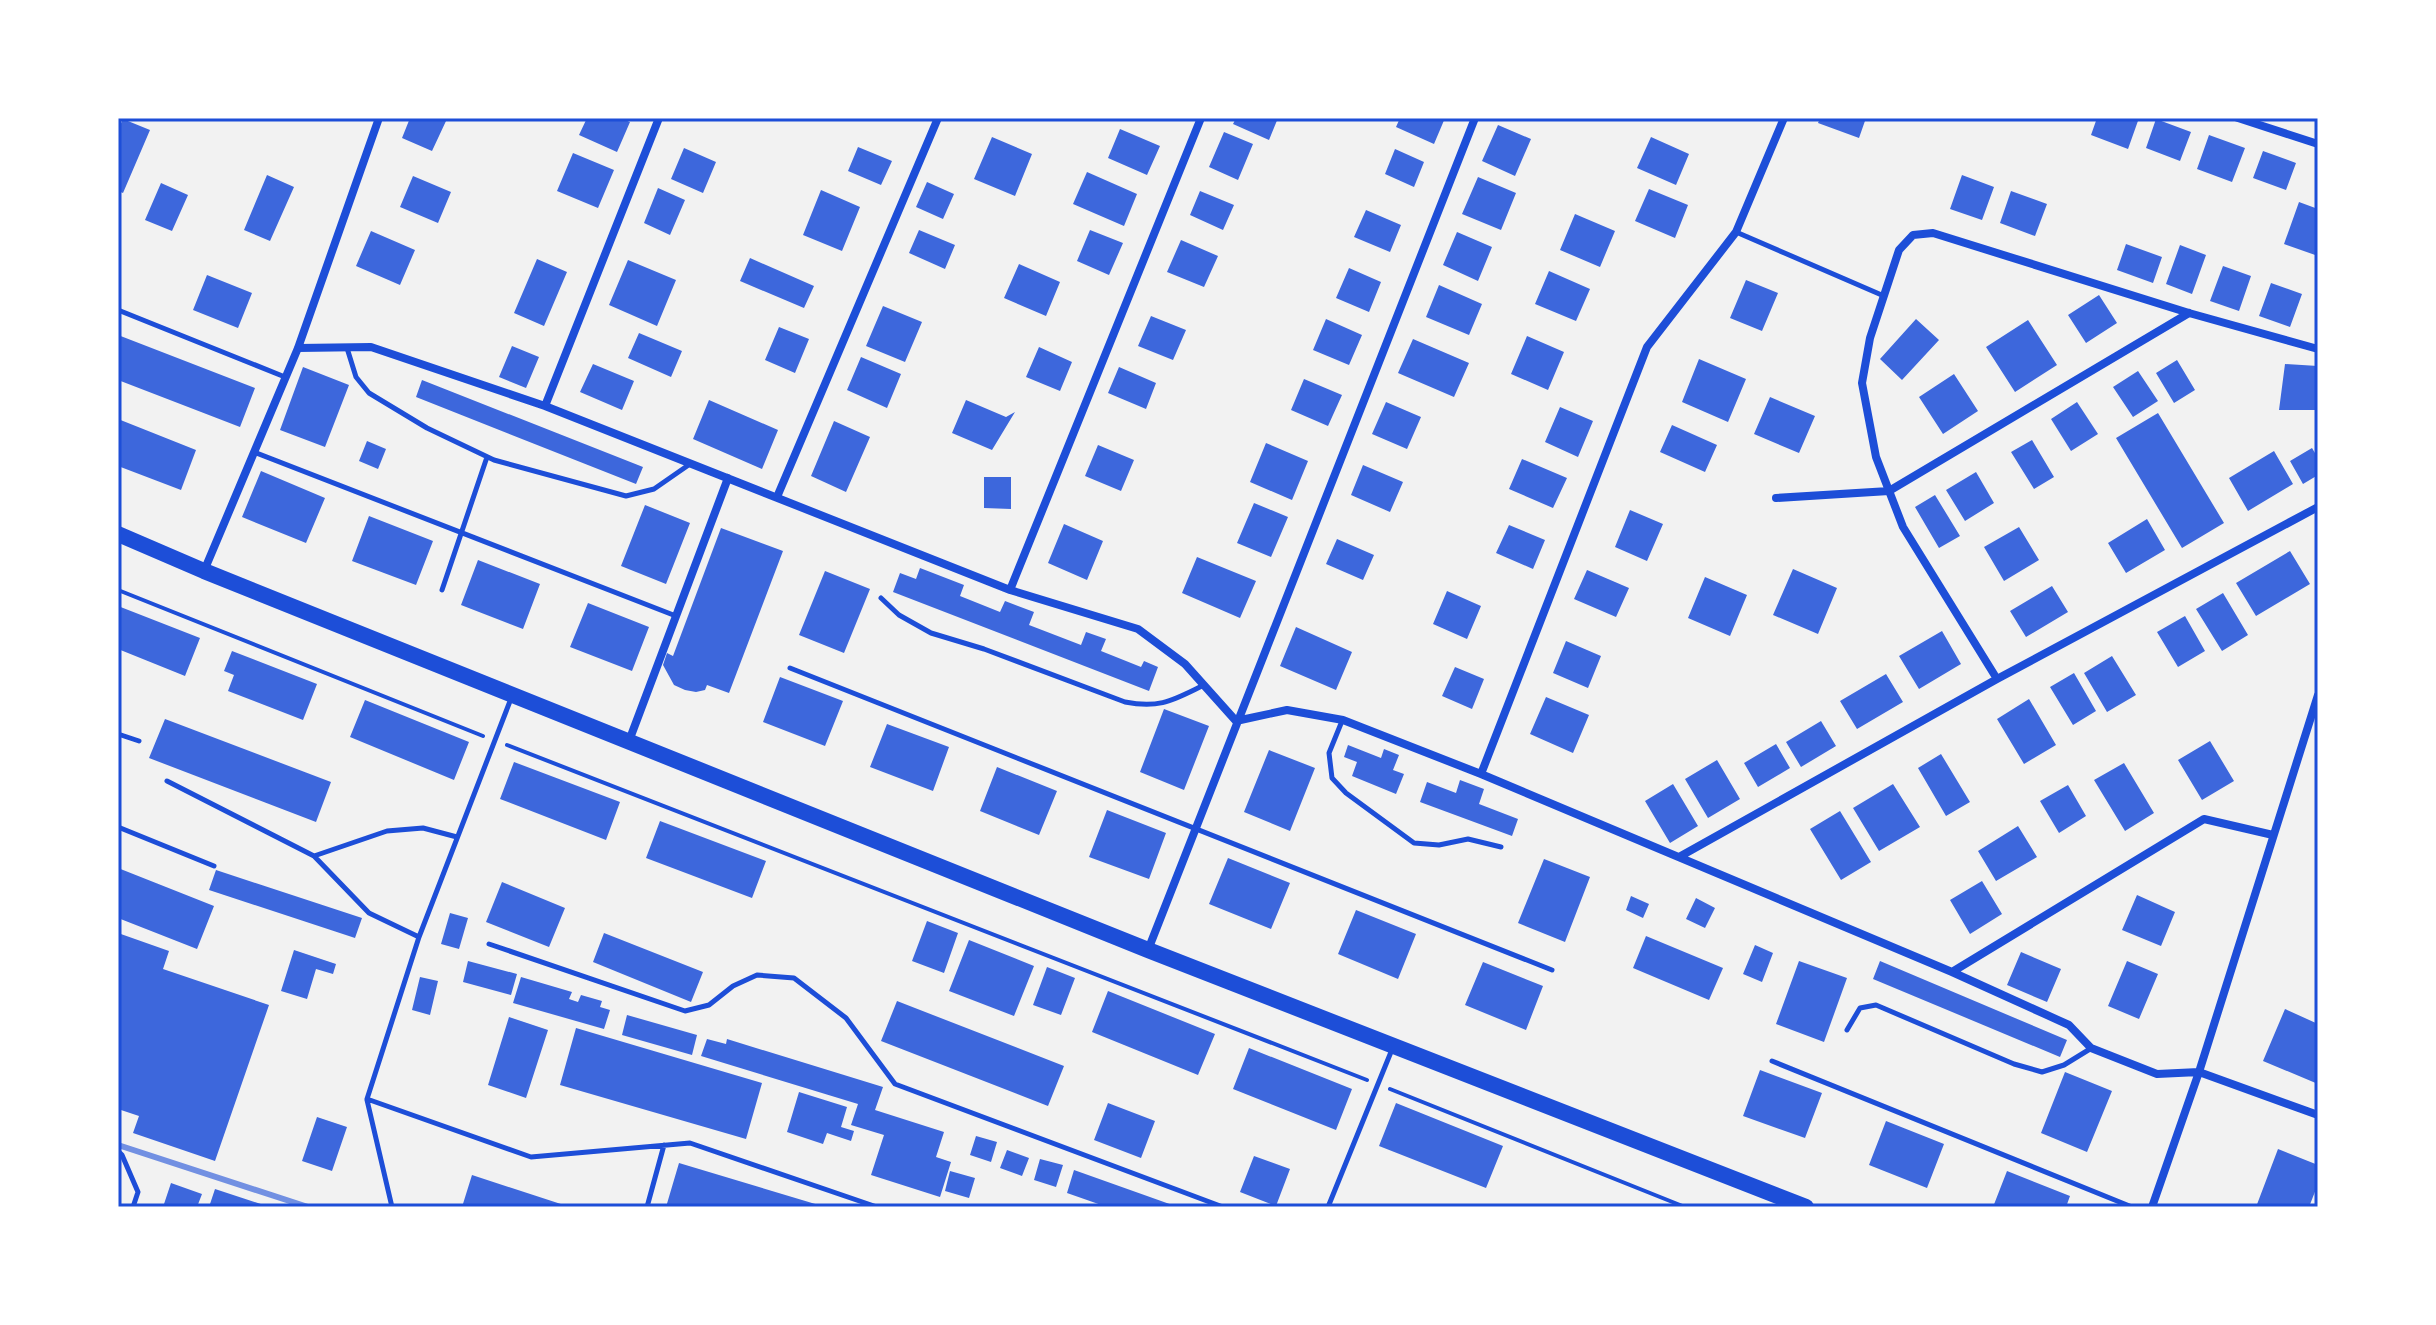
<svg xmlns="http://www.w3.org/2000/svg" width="2436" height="1325" viewBox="0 0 2436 1325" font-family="'Roboto Serif',serif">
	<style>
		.building { fill: #3d67dc }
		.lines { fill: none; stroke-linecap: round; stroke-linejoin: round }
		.path { stroke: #1d4ed8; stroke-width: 4 }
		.service { stroke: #1d4ed8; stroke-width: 5 }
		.minor { stroke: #1d4ed8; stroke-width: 8 }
		.primary { stroke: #1d4ed8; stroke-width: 16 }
		.rail { stroke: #7290e2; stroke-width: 6 }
		.neatline { fill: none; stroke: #1d4ed8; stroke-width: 3 }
	</style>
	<rect width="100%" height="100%" fill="#f2f2f2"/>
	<path class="building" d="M410,118h30l6,3 -14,30 -30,-13z
		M587,118h33l10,4 -13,30 -38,-17z
		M1236,118h42l-9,22 -36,-16z
		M1400,118h45l-11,26 -38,-17z
		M1820,118h46l-7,20 -41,-15z
		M2097,118h42l-11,31 -37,-14z
		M123,119l27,11 -27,63 -5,-2v-61z
		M2156,119l35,13 -11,29 -34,-13z
		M1498,125l33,14 -16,37 -33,-15z
		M1120,129l40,17 -13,29 -39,-17z
		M1224,132l29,12 -15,36 -29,-13z
		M2209,135l36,13 -13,34 -35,-13z
		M992,137l40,17 -17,42 -41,-17z
		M1651,137l38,17 -13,31 -39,-17z
		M858,147l34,14 -11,24 -33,-14z
		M684,148l32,14 -13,31 -32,-14z
		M1395,149l29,13 -10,25 -29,-13z
		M2263,151l33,12 -10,27 -33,-12z
		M573,153l41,17 -16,38 -41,-17z
		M1087,172l50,22 -13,32 -51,-22z
		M267,175l27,12 -24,54 -26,-11z
		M1962,175l32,12 -12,33 -32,-11z
		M413,176l38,16 -13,31 -38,-16z
		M1478,177l38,16 -15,37 -39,-16z
		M927,182l27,12 -11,25 -27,-12z
		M161,183l27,12 -16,36 -27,-11z
		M658,188l27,12 -15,35 -26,-12z
		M1649,189l39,16 -13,33 -40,-17z
		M821,190l39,17 -18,44 -39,-16z
		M1200,191l34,14 -11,25 -33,-15z
		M2011,191l36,13 -12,32 -35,-13z
		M2299,202l19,7v47l-34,-12z
		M1366,210l35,15 -11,27 -36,-15z
		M1575,214l40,17 -15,36 -40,-17z
		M919,230l36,15 -10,24 -36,-16z
		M1090,230l33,13 -14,32 -32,-14z
		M371,231l44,19 -15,35 -44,-19z
		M1457,232l35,15 -14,34 -35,-16z
		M1181,240l37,16 -14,31 -37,-15z
		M2126,244l36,13 -9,26 -36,-13z
		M2180,245l26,10 -14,39 -26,-10z
		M750,258l64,28 -10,22 -64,-27z
		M537,259l30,13 -23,54 -30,-13z
		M628,260l48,20 -19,46 -48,-21z
		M1019,264l41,18 -14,34 -42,-18z
		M2223,266l28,10 -12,35 -29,-10z
		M1349,268l32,14 -12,30 -33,-14z
		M1549,271l41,18 -14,32 -41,-17z
		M207,275l45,18 -14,35 -45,-18z
		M1746,280l32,13 -16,38 -32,-13z
		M2271,283l31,11 -12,33 -31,-11z
		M1439,285l43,19 -13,31 -43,-18z
		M2099,295l18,28 -31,20 -18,-28z
		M883,306l39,16 -17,40 -39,-16z
		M1151,316l35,14 -13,30 -35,-14z
		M1326,319l36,16 -13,30 -36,-15z
		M1916,319l23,21 -37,40 -22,-21z
		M2028,320l29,45 -42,27 -29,-45z
		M779,327l30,12 -14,34 -30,-13z
		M639,333l43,18 -11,26 -43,-19z
		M118,335l137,53 -15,39 -122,-47z
		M1527,336l37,16 -16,38 -37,-16z
		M1413,339l56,24 -15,34 -56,-24z
		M512,346l27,11 -13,31 -27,-11z
		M1039,347l33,15 -12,29 -34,-14z
		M861,357l40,17 -14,34 -40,-18z
		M1699,359l47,20 -18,43 -46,-20z
		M2177,360l18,30 -21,13 -18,-30z
		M593,364l41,17 -12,29 -42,-18z
		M2285,364l33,2v44h-39z
		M303,367l46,18 -24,62 -45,-17z
		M1119,367l37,16 -10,26 -38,-16z
		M2138,371l20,30 -25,16 -20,-30z
		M1954,374l24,37 -35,23 -24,-37z
		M1304,379l38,16 -14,31 -37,-16z
		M422,380l221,87 -7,17 -220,-87z
		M1770,397l45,19 -16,37 -45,-19z
		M709,400l69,30 -16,39 -69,-30z
		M966,400l40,17 9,-5 -23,38 -40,-17z
		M1386,402l35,15 -14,32 -35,-15z
		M2077,402l21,32 -27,17 -20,-32z
		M1560,407l33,14 -15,36 -33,-15z
		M2158,413l66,110 -42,25 -66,-110z
		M118,419l78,31 -15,40 -63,-24z
		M834,421l36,16 -24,55 -35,-16z
		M1672,425l45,20 -12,27 -45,-20z
		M2032,440l22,37 -20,12 -23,-37z
		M367,441l19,8 -8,20 -19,-8z
		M1266,443l42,18 -16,39 -42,-18z
		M1098,445l36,15 -13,31 -36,-15z
		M2312,448l6,10v17l-15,9 -13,-23z
		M2274,451l19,33 -45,27 -19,-33z
		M1522,459l45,19 -14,30 -44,-19z
		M1363,465l40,17 -13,30 -39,-17z
		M261,471l64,27 -19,45 -64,-26z
		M1976,472l18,31 -29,18 -19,-31z
		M984,477h27v32l-27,-1z
		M1935,495l25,41 -21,12 -24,-41z
		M1254,503l34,14 -17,40 -34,-14z
		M645,505l45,18 -24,61 -45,-18z
		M1630,510l33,14 -16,37 -32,-14z
		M369,516l64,25 -17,44 -64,-24z
		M2147,519l18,31 -39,23 -18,-30z
		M1064,524l39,17 -16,39 -39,-17z
		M1509,525l36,15 -12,29 -37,-16z
		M2019,527l20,33 -35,21 -20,-34z
		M721,528l62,23 -54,142 -22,-8 -2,5 -9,2 -11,-2 -11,-5 -11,-20 4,-12 6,3z
		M1337,539l37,16 -11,25 -37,-16z
		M2290,551l20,33 -54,32 -20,-33z
		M1197,557l59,24 -16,37 -58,-25z
		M478,560l62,24 -17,45 -62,-24z
		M920,568l44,17 -4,11 40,16 5,-11 29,11 -5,13 52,20 5,-13 20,7 -5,12 40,16 3,-6 14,6 -9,24 -256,-99 7,-19 16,6z
		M1793,569l44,19 -19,46 -45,-19z
		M1587,570l42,18 -13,29 -42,-18z
		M825,571l45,18 -26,64 -45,-18z
		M1705,577l42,18 -17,41 -42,-18z
		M2052,586l16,26 -42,25 -16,-26z
		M1447,591l34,15 -14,33 -34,-15z
		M2223,593l25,42 -26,16 -26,-42z
		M588,603l61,24 -17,44 -62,-24z
		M118,606l82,32 -15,38 -67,-27z
		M2185,616l20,35 -27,16 -21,-35z
		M1296,627l56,25 -16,38 -56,-24z
		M1942,631l19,33 -42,25 -20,-33z
		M1566,641l35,15 -13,32 -35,-15z
		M232,651l85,33 -14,36 -75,-29 6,-16 -10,-4z
		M2112,656l24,39 -29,17 -23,-39z
		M1455,667l29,12 -12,30 -30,-13z
		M2074,673l22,38 -23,14 -23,-38z
		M1886,674l17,28 -46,27 -17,-28z
		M780,677l63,24 -18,45 -62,-24z
		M1546,697l43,18 -16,38 -43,-19z
		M2029,699l27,46 -32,19 -27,-45z
		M365,700l104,42 -15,38 -104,-43z
		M1164,709l45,17 -25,64 -44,-18z
		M165,719l166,63 -15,40 -167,-64z
		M1821,721l15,25 -35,21 -15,-25z
		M887,724l62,23 -16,44 -63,-24z
		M2210,741l24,40 -32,19 -24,-40z
		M1776,744l14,24 -32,19 -14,-24z
		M1348,745l33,13 3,-9 15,6 -6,15 11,4 -8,20 -44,-18 5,-14 -13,-5z
		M1269,750l46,18 -25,63 -46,-19z
		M1941,754l29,48 -24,14 -28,-48z
		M1717,760l23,39 -32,19 -23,-39z
		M514,762l106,40 -14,38 -106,-41z
		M2124,763l30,50 -29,18 -31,-51z
		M997,767l60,24 -18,44 -59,-24z
		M1460,780l24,9 -5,15 39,15 -6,17 -92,-34 7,-20 29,11z
		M1673,784l25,42 -28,17 -25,-42z
		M1893,784l27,43 -41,24 -26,-43z
		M2068,785l18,31 -27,17 -19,-32z
		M1107,810l59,23 -17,46 -60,-22z
		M1840,811l31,51 -30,18 -31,-51z
		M660,821l106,40 -14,37 -106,-40z
		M2018,826l19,31 -41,24 -18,-30z
		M1228,858l62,25 -19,46 -62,-25z
		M1544,859l46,18 -25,65 -47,-19z
		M118,868l96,38 -17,43 -79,-31z
		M216,870l146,48 -7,20 -146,-48z
		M1982,881l20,33 -32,20 -20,-34z
		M502,882l63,26 -16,39 -63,-25z
		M2137,895l38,17 -14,34 -39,-16z
		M1631,896l18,8 -6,14 -17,-8z
		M1696,898l19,10 -10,20 -19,-9z
		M1356,910l60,24 -18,45 -60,-25z
		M450,913l18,5 -9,31 -18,-5z
		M927,921l31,12 -14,40 -32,-12z
		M118,933l51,18 -6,18 106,36 -54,156 -82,-28 6,-17 -21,-7z
		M604,933l99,39 -12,30 -98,-40z
		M1646,936l77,32 -14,32 -76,-32z
		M969,940l65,26 -20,50 -65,-25z
		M1755,945l18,8 -11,29 -19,-8z
		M294,950l42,14 -3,10 -17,-5 -9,30 -26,-8z
		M2021,952l40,17 -14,33 -40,-17z
		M468,961l49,13 -6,21 -48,-13z
		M1799,961l48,17 -23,64 -48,-18z
		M1880,961l187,79 -7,17 -187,-78z
		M2127,961l31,13 -19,45 -31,-13z
		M1483,962l60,24 -17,44 -61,-25z
		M1047,967l28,11 -14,37 -28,-10z
		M420,977l18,4 -8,34 -18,-5z
		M521,977l51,15 -3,7 9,3 3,-7 21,6 -2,6 10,3 -6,19 -91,-26z
		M1108,991l107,43 -17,41 -106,-43z
		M897,1001l167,65 -16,40 -167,-65z
		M2285,1009l33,15v60l-55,-23z
		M627,1015l70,20 -5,20 -70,-20z
		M509,1017l39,13 -22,68 -38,-13z
		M576,1028l186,55 -16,56 -186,-54z
		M707,1039l19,5 1,-5 156,48 -8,23 69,22 -8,25 15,5 -11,35 -69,-22 13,-40 -33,-10 7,-21 -157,-48z
		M1249,1048l103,41 -16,41 -103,-41z
		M1760,1070l62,23 -17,45 -62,-22z
		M2065,1072l47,19 -25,61 -46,-19z
		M799,1092l48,15 -6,20 13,4 -3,10 -24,-8 -4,11 -36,-12z
		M1108,1103l47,18 -14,37 -47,-18z
		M1396,1103l107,43 -17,42 -107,-42z
		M317,1117l30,10 -15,44 -30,-10z
		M1886,1121l58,23 -17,44 -58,-23z
		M976,1136l21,6 -6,20 -21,-7z
		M2278,1149l40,16v19l-9,23h-53z
		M1007,1150l22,8 -7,18 -22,-8z
		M1254,1156l36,13 -14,37 -36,-14z
		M1040,1159l23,6 -7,22 -22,-7z
		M679,1163l143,43v1h-156z
		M1074,1170l104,37h-71l-40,-14z
		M950,1171l25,7 -6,20 -24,-7z
		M2007,1171l63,25 -4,11h-73z
		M472,1175l95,31v1h-105z
		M171,1183l31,11 -5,13h-34z
		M215,1189l52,17v1h-58z"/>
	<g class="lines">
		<path class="path" d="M118,590l365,146
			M507,745l860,335
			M1390,1089l295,118"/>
		<path class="service" d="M1736,232l148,64
			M118,310l167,67
			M347,348l9,29 13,16 58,35 67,32 132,36 28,-7 36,-25
			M254,452l422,164
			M442,590l45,-133
			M881,598l18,17 32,18 53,16 141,53c35,7 48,-2 79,-17
			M790,668l762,302
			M512,696l-93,241 -52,162 164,58 159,-14 187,64
			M1342,721l-13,32 3,25 14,15 68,50 25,2 29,-6 33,8
			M118,734l21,7
			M167,781l147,75 55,57 50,24
			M118,827l96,39
			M314,856l73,-25 36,-3 34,9
			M489,944l196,67 24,-6 24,-19 24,-11 37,3 52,40 49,66 328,123
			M1847,1030l13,-22 16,-3 138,59 28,8 22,-7 26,-16
			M1772,1061l360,146
			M367,1100l25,107
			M118,1151l4,4 16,37 -5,15
			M647,1207l17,-62
			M1328,1207l65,-160"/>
		<path class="minor" d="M2238,118l80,26
			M298,348l73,-1 174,59 465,184 128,39 47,35 51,57 51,-11 56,10 138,54 471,198 117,53 22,23 66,26 42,-2 119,43
			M545,406l114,-288
			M777,497l161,-379
			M1776,498l113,-7 300,-178
			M204,571l94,-223 81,-230
			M1010,590l191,-472
			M1997,679l-94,-152 -27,-70 -14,-74 8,-45 29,-88 14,-15 20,-2 256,80 129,36
			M629,741l99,-263
			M1481,774l166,-427 89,-115 48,-114
			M1679,857l318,-178 321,-172
			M1148,950l327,-832
			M1952,972l252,-153 69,16
			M2152,1207l47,-135 119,-377"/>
		<path class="primary" d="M118,534l86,37 944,379 658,257"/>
		<path class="rail" d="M118,1145l190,62"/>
	</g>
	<rect width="2436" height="1325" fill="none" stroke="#ffffff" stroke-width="240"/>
	<rect x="120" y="120" width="2196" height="1085" class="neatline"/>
</svg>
